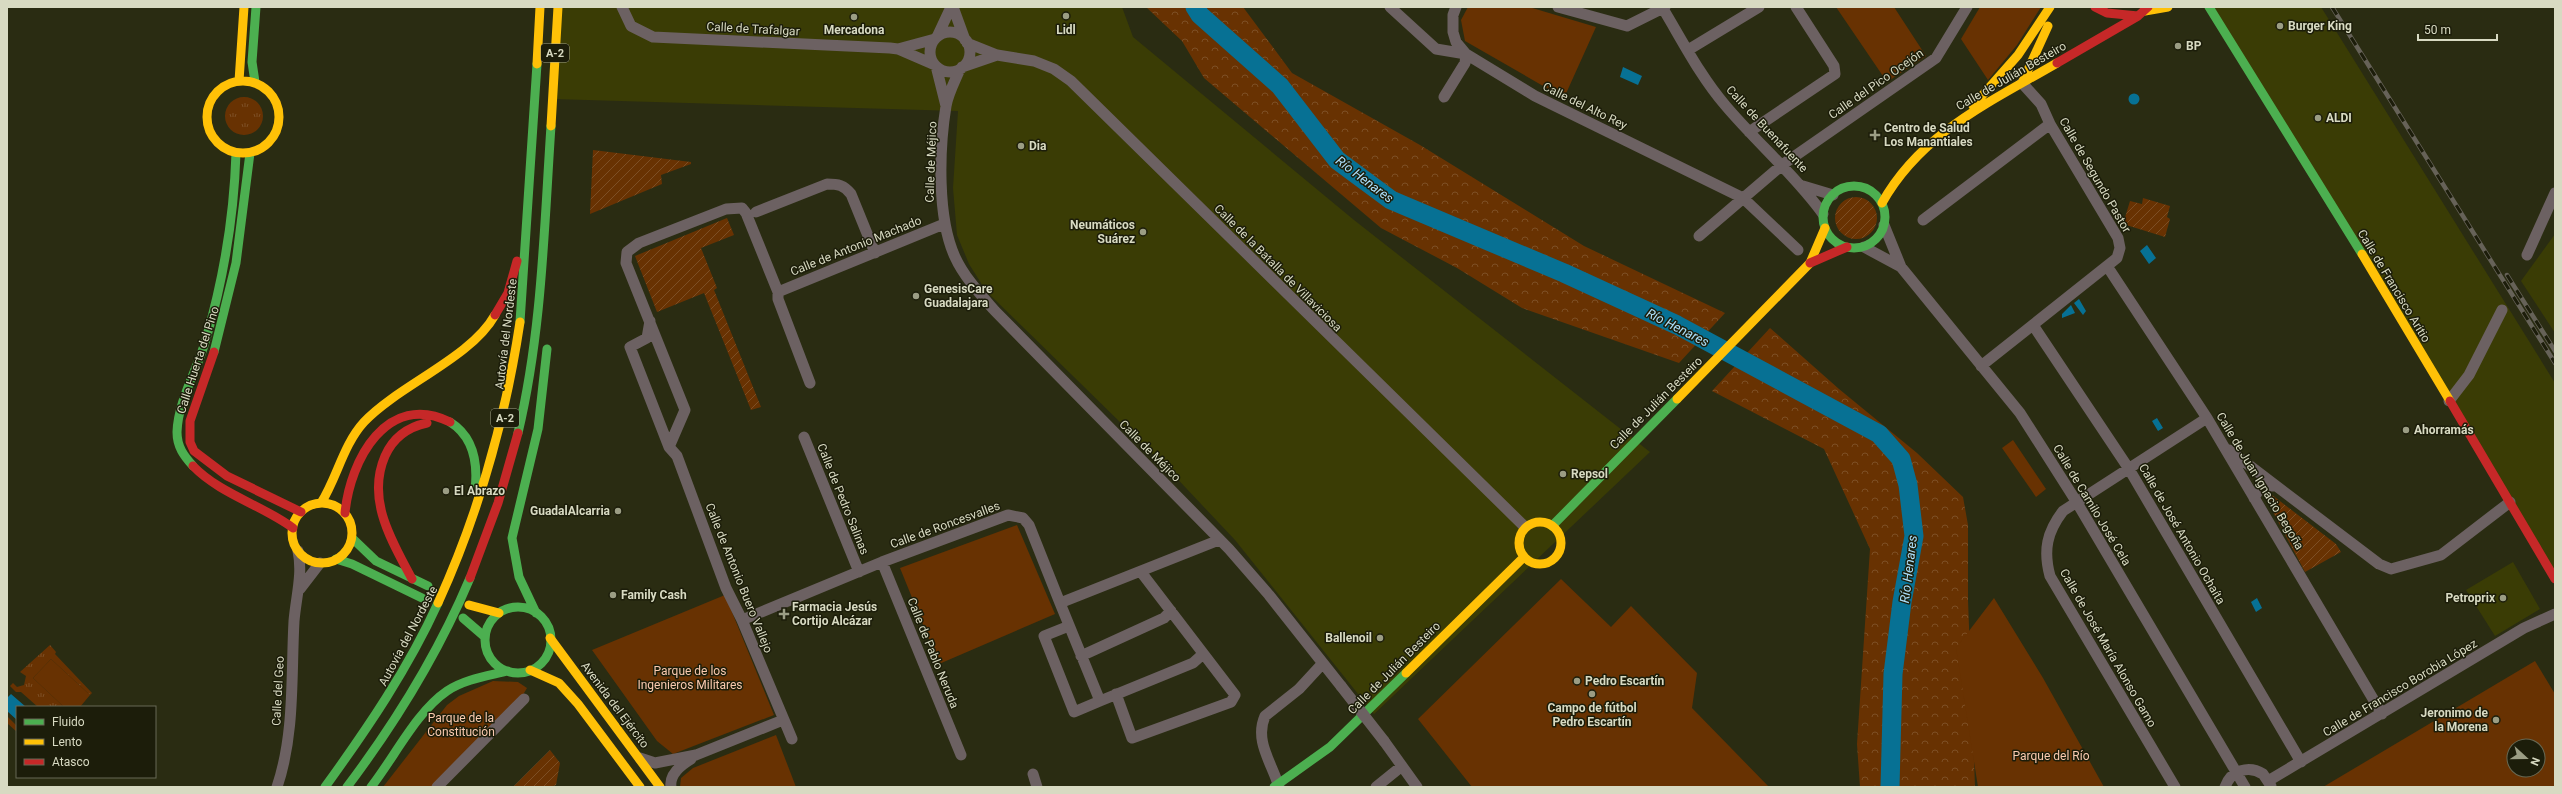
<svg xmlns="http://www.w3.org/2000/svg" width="2562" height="794" viewBox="0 0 2562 794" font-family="Roboto,sans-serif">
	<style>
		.built { fill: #3a3c05 }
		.grass { fill: url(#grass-tufts) }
		.forest { fill: url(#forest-crowns) }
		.park { fill: #683202; fill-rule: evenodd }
		.garden { fill: url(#garden-furrows) }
		.water { fill: #077194 }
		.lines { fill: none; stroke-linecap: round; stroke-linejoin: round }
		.river { stroke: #077194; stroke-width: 19 }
		.street { stroke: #6c6162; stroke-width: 11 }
		.fast { stroke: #4caf50; stroke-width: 9 }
		.slow { stroke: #ffc107; stroke-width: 9 }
		.jam { stroke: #c62828; stroke-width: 9 }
		.rail-casing { stroke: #666258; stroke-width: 4.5 }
		.rail { stroke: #1c1d0a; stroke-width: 3; stroke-dasharray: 9; stroke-linecap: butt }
		.street-bridge { stroke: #6c6162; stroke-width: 11 }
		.poi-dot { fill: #9b9d84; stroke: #1c1d0a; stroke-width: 1.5 }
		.labels { text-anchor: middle; stroke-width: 3; stroke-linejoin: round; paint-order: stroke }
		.shield { fill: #1c1d0a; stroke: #a0a18b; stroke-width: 1 }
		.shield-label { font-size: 11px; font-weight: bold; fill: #d8dac2 }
		.poi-label { font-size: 12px; font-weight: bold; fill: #d8dac2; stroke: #1c1d0a; text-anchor: start }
		.street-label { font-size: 12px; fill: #d8dac2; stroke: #1c1d0a }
		.park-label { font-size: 12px; fill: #facaaf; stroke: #1c1d0a }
		.water-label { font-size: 13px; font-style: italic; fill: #ace0fc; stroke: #1c1d0a }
	</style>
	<defs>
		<pattern id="grass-tufts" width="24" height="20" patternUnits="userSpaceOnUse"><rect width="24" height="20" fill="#683202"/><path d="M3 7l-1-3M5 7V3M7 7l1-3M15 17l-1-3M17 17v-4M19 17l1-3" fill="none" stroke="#7d4f25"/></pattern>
		<pattern id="forest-crowns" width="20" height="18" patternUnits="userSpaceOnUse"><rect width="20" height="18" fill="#683202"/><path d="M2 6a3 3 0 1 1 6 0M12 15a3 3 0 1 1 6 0" fill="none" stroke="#7d4f25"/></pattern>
		<pattern id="garden-furrows" width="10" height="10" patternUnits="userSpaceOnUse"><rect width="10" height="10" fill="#683202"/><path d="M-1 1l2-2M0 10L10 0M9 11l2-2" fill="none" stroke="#7d4f25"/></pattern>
	</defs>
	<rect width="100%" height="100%" fill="#2a2c12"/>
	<path class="built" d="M558,7h564l11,30 221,183 296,232 -276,262 -139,-174 -66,-70 -183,-179 -17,-27 -12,-29 -4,-47 5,-77 -405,-12z
		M2209,7h112l234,376v195z
		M2555,234v99l-34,-52z
		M2513,562l27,47 -45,27 -29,-46z"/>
	<path class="grass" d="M225 116a19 19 0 1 1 38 0a19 19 0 1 1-38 0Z
		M50,645l6,7 -1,2 37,39 -2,2 -39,-36 -18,19 31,29h-26l-17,-15h-5l-6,-6 3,-3 4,4 7,-2 2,-9 -6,-4z
		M7,716l10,10v6l-10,-9z"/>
	<path class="forest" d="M1146,7h97l49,66 128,72 164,101 141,67 -46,50 -157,-55 -65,-40 -76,-40 -177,-150 -22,-37z
		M1770,328l69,61 78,64 46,44 5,28v75l7,187h-115l-3,-43 13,-195 -46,-100 -112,-58z"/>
	<path class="park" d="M1468,7h61l67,20 -32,71 -99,-57 -4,-21z
		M1836,7h58l32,49 -39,26z
		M1980,7h61l-24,38 -29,35 -27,-41z
		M2013,440l33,49 -10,8 -34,-49z
		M1017,525l38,89 -116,50 -39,-96z
		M1561,579l50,48 20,-21 66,67 -5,35 77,79h-297l-54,-68z
		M725,595l49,120 -101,39 -16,-13 -65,-91z
		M1994,598l49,80 61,109h-126l-22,-139z
		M51,659l39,36 -10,12h-16l-31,-29z
		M2535,661l20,33v93h-232zM2514,746h24v24h-24z
		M493,681l25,1 9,6 -6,10 -88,89h-50l64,-82 12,-9z
		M776,735l20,52h-116l1,-9 12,-10z"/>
	<path class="garden" d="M593,150l98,12v2l-30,11 1,9 -72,30z
		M1835 218a21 21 0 1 1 42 0a21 21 0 1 1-42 0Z
		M2143,198l27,8 -3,11 3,2 -5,18 -42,-13 7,-23 12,3z
		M727,218l7,17 -33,13 16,40 -3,2 47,117 -10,3 -47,-117 -47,19 -22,-56z
		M2264,495h8l64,49 5,8 -36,20z
		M550,750l10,13 -4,22 -6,2h-37z"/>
	<path class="water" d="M1623,67l19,9 -4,9 -18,-8z
		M2128.5 99a5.5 5.5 0 1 1 11 0a5.5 5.5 0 1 1-11 0Z
		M2147,245l9,13 -7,6 -9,-13z
		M2079,299l7,12 -3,4 -9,-12z
		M2071,305l4,8 -13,5v-4z
		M2157,418l6,10 -5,3 -6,-10z
		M2257,598l5,10 -6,4 -5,-10z
		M11,694l15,13h-9v13l-10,-9v-13z"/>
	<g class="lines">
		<path class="river" d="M1195,7l5,8 80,71 57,74 54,40 173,73 113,52 202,109 22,25 7,26 6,51 -12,66 -9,72 -3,113"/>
		<path class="street" d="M622,7l9,19 22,11 237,11 8,1 37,16
			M953,7l12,33
			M1390,7l46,42 30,5 -1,9 -21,34
			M1456,7l-3,8v17l3,10 10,12 69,42 208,102 55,52
			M1558,7l69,19 38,-19
			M1662,7c20,33 38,69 63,98 32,38 69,69 98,109
			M930 52a20 20 0 1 1 40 0a20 20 0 1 1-40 0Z
			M937,37l14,-30
			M967,43l30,12 37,6 20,8 17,12 454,446
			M898,49l37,-10
			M1688,50l71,-43
			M936,66l10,40
			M962,67l35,-12
			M960,69c-5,12 -12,25 -14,37 -7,43 -9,112 9,151 9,20 26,38 40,54l234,238 40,46 72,91
			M1749,132l86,-58 -1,-8 -38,-59
			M1803,186l30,9
			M756,212l71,-28c11,0 17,1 24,10l24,59
			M1923,220l127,-96
			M1884,225l17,42 119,146 56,88 169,286
			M1699,236l83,-71 154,-107 31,-51
			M1864,247l37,20
			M2527,255l28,-62
			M2107,266l100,152 175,296
			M778,292l166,-68
			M650,321l-3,17 -17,9 39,100
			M2033,325l96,144 172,293
			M1981,366l136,-108 3,-10 -2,-10 -68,-114 -9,-20 -19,-21
			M2449,401l20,-26 33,-65
			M804,437l55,135
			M2229,450l150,114 12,5 50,-14 69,-53
			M2254,498l7,-12h14
			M882,562l79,193
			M300,589l20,-26
			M1060,603l40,98 -26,11 -30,-76 25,-10
			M742,620l140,-58 126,-47 15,3 6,7 31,78 159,-63
			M1081,656l83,-38 7,-7
			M1116,694l16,44 99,-36 4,-7 -94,-123
			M1100,701l93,-38 10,-9
			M792,739l-50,-119 -16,-32 -49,-132 -8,-9 16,-37 -59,-147 1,-11 12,-9 87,-34 16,-1 4,5 32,79v7l32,84
			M1384,741l33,46
			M640,758l15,5 41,-8 87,-35
			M1033,774l4,13
			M2268,781l256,-153 31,-14
			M277,787c18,-53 14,-111 17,-166 2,-24 9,-47 4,-70
			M437,787l87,-88
			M671,787c-2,-13 10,-22 20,-28
			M1279,787c-7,-24 -25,-46 -14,-71l34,-27 24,-26
			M1376,787l26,-21
			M2175,787l-125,-211c-7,-26 -3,-44 13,-65l144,-93
			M2225,787c6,-17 24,-22 38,-13l8,12"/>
		<path class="fast" d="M2209,7l153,247
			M255,82l-3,-20 4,-55
			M1823 217a31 31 0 1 1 62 0a31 31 0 1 1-62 0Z
			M520,322l17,-258
			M214,352l22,-89 14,-110
			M450,422c24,15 28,42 25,68
			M518,433c24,-101 26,-204 33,-307
			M193,466c-9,-10 -16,-19 -16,-34 1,-32 21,-63 29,-93 18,-62 28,-122 30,-186
			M1552,526l125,-127
			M352,538l24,23 52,25
			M336,559l16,5 70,34
			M485 640a33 33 0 1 1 66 0a33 33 0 1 1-66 0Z
			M536,613l-17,-36 -7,-39 26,-109 9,-80
			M463,618l22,19
			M325,787c42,-58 83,-118 113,-184
			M347,787c49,-65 91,-133 123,-209
			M371,787c23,-29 45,-75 76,-96 18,-12 41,-15 61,-20
			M1274,787l56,-40 76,-74"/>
		<path class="slow" d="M2145,11l23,-4
			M537,64l3,-57
			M239,81l5,-74
			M207 117a36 36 0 1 1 72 0a36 36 0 1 1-72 0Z
			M2022,83l26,-57
			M1973,106l45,-51 32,-48
			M551,126l7,-119
			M1882,203c39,-70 108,-101 175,-140
			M2362,254l88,147
			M1677,399l133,-136 15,-35
			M321,503c16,-25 22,-58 43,-81 35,-37 107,-64 131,-107
			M292 533a30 30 0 1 1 60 0a30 30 0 1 1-60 0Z
			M1519 543a21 21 0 1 1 42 0a21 21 0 1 1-42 0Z
			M438,603c41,-90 67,-182 82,-281
			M469,605l30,8
			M550,638l110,149
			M530,670l29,13 19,21 62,83
			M1406,673l118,-116"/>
		<path class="jam" d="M2095,7l12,6 31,3
			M2057,63l81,-47 10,-9
			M1810,263l37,-16
			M495,315l13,-22 9,-32
			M214,352l-24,69v21l4,9 33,25 74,36
			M2450,401l105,178
			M193,466c27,28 69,39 100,62
			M345,513c5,-53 42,-122 105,-91
			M470,578l28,-75 20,-70
			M412,579c-20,-38 -46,-79 -27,-123 8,-18 23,-29 42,-33"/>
		<defs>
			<path id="rail" d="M2332,7l223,356
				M2507,275l48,76"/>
		</defs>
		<use href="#rail" class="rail-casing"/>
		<use href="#rail" class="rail"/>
		<path class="street-bridge" d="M1341,686l43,55"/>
	</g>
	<g class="poi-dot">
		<circle cx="1066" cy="16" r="4"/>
		<circle cx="854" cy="17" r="4"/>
		<circle cx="2280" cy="26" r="4"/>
		<circle cx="2178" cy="46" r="4"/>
		<circle cx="2318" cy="118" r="4"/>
		<path d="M1873 129h4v4h4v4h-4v4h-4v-4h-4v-4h4z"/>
		<circle cx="1021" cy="146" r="4"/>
		<circle cx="1143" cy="232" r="4"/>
		<circle cx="916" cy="296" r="4"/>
		<circle cx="2406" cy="430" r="4"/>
		<circle cx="1563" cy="474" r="4"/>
		<circle cx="446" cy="491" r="4"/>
		<circle cx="618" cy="511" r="4"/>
		<circle cx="613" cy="595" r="4"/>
		<circle cx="2503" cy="598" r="4"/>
		<path d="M782 608h4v4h4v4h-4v4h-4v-4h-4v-4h4z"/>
		<circle cx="1380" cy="638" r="4"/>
		<circle cx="1577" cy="681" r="4"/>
		<circle cx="1592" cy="694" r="4"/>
		<circle cx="2496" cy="720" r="4"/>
	</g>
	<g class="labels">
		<g class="shield">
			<rect x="541" y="44" width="28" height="18" rx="3"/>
			<rect x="491" y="409" width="28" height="18" rx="3"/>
		</g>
		<g class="shield-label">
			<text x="555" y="57">A-2</text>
			<text x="505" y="422">A-2</text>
		</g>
		<g class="poi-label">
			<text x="2288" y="30">Burger King</text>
			<text x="854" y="34" text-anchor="middle">Mercadona</text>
			<text x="1066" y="34" text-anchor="middle">Lidl</text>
			<text x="2186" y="50">BP</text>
			<text x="2326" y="122">ALDI</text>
			<text x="1884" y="132">Centro de Salud<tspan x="1884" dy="14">Los Manantiales</tspan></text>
			<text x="1029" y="150">Dia</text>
			<text x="1135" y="229" text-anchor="end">Neumáticos<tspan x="1135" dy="14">Suárez</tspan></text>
			<text x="924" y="293">GenesisCare<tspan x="924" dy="14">Guadalajara</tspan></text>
			<text x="2414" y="434">Ahorramás</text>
			<text x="1571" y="478">Repsol</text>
			<text x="454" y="495">El Abrazo</text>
			<text x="610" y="515" text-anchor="end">GuadalAlcarria</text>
			<text x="621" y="599">Family Cash</text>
			<text x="2495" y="602" text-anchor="end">Petroprix</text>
			<text x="792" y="611">Farmacia Jesús<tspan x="792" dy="14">Cortijo Alcázar</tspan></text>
			<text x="1372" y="642" text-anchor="end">Ballenoil</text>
			<text x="1585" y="685">Pedro Escartín</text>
			<text x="1592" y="712" text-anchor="middle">Campo de fútbol<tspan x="1592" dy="14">Pedro Escartín</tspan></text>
			<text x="2488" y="717" text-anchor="end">Jeronimo de<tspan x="2488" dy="14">la Morena</tspan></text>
		</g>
		<g class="street-label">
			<text transform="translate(753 29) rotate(3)" y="4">Calle de Trafalgar</text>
			<text transform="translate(2011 76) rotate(-30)" y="4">Calle de Julián Besteiro</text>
			<text transform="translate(1876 84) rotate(-35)" y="4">Calle del Pico Ocejón</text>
			<text transform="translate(1585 106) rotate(26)" y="4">Calle del Alto Rey</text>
			<text transform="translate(1767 129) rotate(47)" y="4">Calle de Buenafuente</text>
			<text transform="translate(931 162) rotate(-88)" y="4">Calle de Méjico</text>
			<text transform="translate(2095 175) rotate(60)" y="4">Calle de Segundo Pastor</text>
			<text transform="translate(856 246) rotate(-22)" y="4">Calle de Antonio Machado</text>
			<text transform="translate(1278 268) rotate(45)" y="4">Calle de la Batalla de Villaviciosa</text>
			<text transform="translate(2394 286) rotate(59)" y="4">Calle de Francisco Aritio</text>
			<text transform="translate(506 334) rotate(-83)" y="4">Autovía del Nordeste</text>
			<text transform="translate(198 360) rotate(-72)" y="4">Calle Huerta del Pino</text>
			<text transform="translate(1656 403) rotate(-45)" y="4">Calle de Julián Besteiro</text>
			<text transform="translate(1150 451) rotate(45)" y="4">Calle de Méjico</text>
			<text transform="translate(2260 481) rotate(59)" y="4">Calle de Juan Ignacio Begoña</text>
			<text transform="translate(843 499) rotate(68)" y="4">Calle de Pedro Salinas</text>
			<text transform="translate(2092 505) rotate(59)" y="4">Calle de Camilo José Cela</text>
			<text transform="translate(945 525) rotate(-20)" y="4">Calle de Roncesvalles</text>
			<text transform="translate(2182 534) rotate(60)" y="4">Calle de José Antonio Ochaíta</text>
			<text transform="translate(739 578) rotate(68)" y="4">Calle de Antonio Buero Vallejo</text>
			<text transform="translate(408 636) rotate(-62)" y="4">Autovía del Nordeste</text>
			<text transform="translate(2108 648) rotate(60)" y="4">Calle de José María Alonso Gamo</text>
			<text transform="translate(933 653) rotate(68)" y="4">Calle de Pablo Neruda</text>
			<text transform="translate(1394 668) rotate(-45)" y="4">Calle de Julián Besteiro</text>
			<text transform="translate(2400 688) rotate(-31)" y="4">Calle de Francisco Borobia López</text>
			<text transform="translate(278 691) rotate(-87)" y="4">Calle del Geo</text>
			<text transform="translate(615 705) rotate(53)" y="4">Avenida del Ejército</text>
		</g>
		<g class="park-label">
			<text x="690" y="675">Parque de los<tspan x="690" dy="14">Ingenieros Militares</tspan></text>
			<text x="461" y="722">Parque de la<tspan x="461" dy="14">Constitución</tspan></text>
			<text x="2051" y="760">Parque del Río</text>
		</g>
		<g class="water-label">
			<text transform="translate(1365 179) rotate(37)" y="5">Río Henares</text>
			<text transform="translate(1678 327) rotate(27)" y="5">Río Henares</text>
			<text transform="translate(1908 569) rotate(-83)" y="5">Río Henares</text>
		</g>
	</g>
	<rect width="2562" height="794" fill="none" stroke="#d8dac2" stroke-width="16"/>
	<rect x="16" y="706" width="140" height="72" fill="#1c1d0a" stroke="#676954"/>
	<rect x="24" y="719" width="20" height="6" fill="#4caf50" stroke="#676954"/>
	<text x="52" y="726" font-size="12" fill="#d8dac2">Fluido</text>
	<rect x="24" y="739" width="20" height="6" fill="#ffc107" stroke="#676954"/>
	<text x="52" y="746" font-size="12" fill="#d8dac2">Lento</text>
	<rect x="24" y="759" width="20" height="6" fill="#c62828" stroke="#676954"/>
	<text x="52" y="766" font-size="12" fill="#d8dac2">Atasco</text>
	<g transform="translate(2526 758) rotate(111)"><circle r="19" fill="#1c1d0a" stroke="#676954"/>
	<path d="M0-3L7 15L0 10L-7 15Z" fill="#9b9d84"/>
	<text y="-6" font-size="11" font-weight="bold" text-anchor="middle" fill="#d8dac2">N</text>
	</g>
	<path d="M2418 34v6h79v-6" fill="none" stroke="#d8dac2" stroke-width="2"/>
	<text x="2424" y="34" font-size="12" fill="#d8dac2" stroke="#1c1d0a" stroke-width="3" paint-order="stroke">50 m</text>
</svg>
